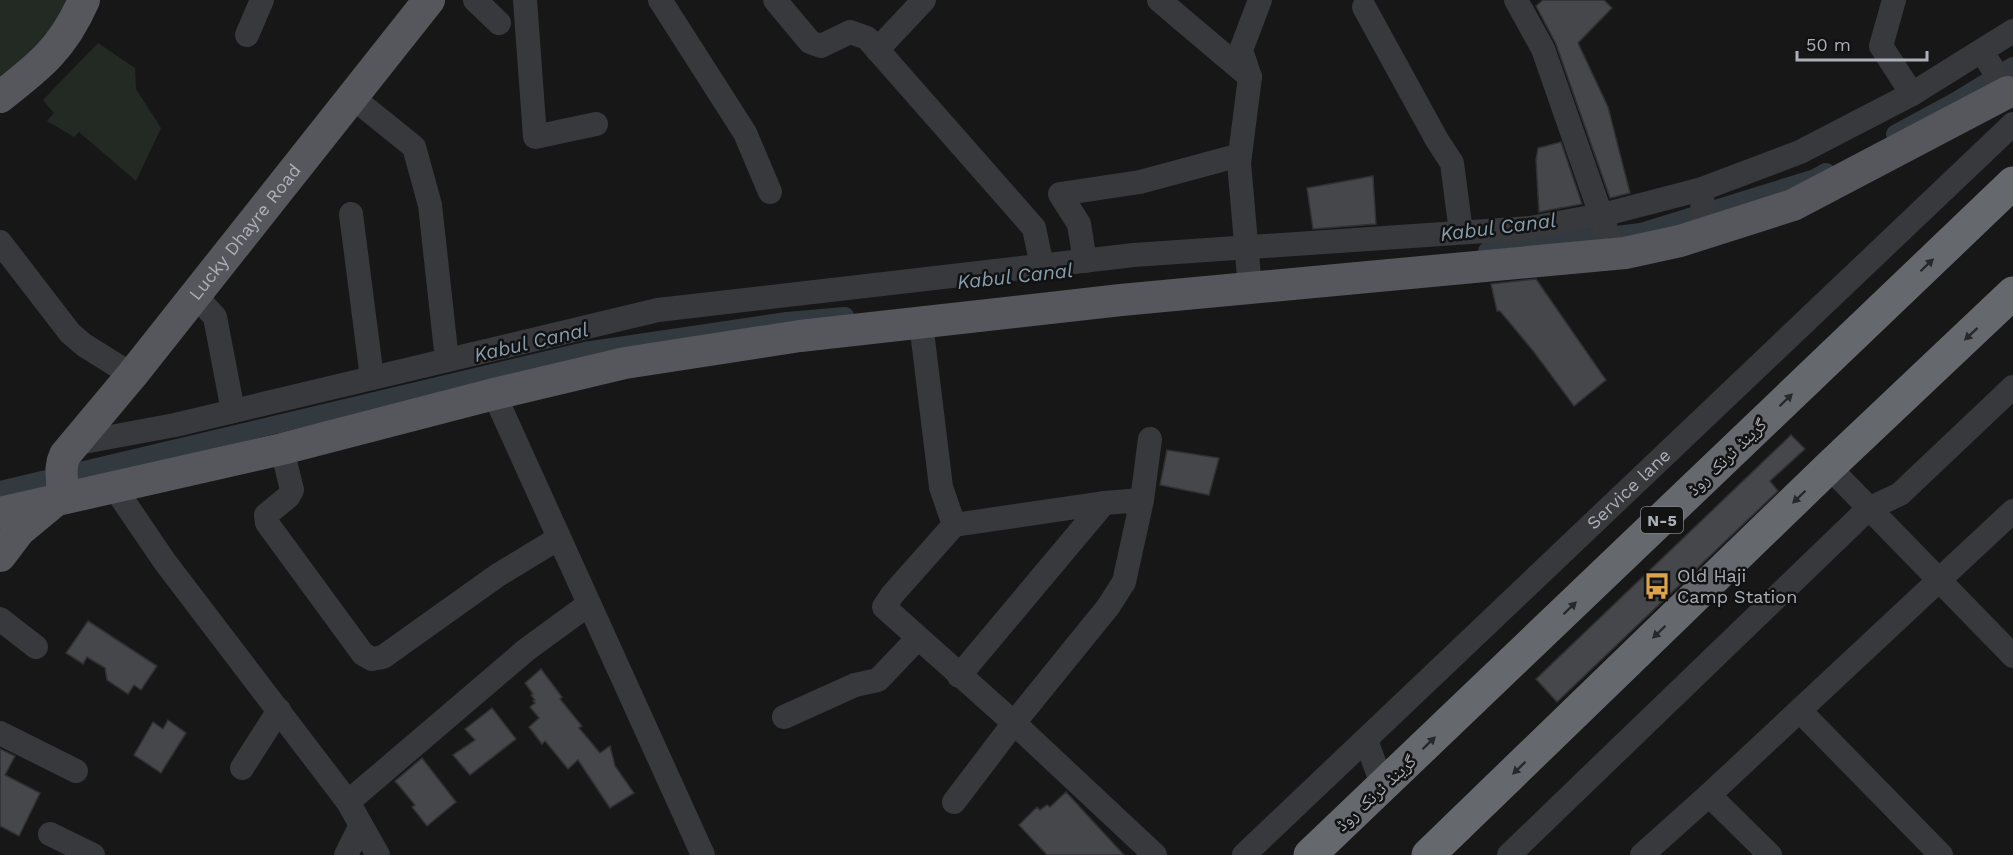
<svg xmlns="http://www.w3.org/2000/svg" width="2013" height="855" viewBox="0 0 2013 855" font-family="'Work Sans','Noto Naskh Arabic',sans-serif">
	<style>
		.green { fill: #232a24 }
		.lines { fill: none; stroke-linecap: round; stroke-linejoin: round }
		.canal { stroke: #323a40; stroke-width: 18 }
		.building { fill: #46474b; stroke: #313134; stroke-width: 1.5 }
		.minor { stroke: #38393d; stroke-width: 24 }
		.major { stroke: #55575c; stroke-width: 32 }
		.highway { stroke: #65686d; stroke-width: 33 }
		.oneway { fill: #27282a }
		.labels { text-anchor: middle; stroke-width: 5; stroke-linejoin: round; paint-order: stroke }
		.shield { fill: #121213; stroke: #7d8086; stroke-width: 1.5 }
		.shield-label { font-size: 16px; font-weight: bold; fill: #abafb7 }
		.street-label { font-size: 18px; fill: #abafb7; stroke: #121213 }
		.poi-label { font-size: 18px; fill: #abafb7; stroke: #121213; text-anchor: start }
		.water-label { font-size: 20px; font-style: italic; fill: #869dad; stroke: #121213 }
	</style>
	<rect width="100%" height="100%" fill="#171718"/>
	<path class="green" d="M0,0h76l-76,92z
		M98,43l37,25 1,21 25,39 -25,53 -57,-49 -5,5 -27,-16 7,-8 -11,-13z"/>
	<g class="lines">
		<path class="canal" d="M1895,134l61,-33 57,-35
			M1487,251l154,-19 174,-54 11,-6
			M0,490l585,-139 202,-30 58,-5"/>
	</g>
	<path class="building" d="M1543,0h61l8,8 -34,35 30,64 22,86 -20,5 -54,-154 -20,-38z
		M1561,142l21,62 -43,8 -3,-52 2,-12z
		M1373,176l3,48 -63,5 -6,-41z
		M1536,279l70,101 -32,26 -40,-54 -34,-41h-3l-6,-27z
		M1791,435l14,14 -35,32 8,10 -221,211 -21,-23z
		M1167,450l52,8 -10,37 -49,-10z
		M88,621l69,45 -16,24 -7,-5 -6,9 -21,-14 -2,-12 -18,-11 -4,7 -17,-11z
		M541,669l21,28 -2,2 22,27 -3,2 21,25 10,-7 5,20 19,27 -24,15 -32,-48 -10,9 -23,-28 -3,3 -13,-17 10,-9 -9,-11 5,-4 -2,-2 2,-1 -4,-5 2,-1 -8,-11z
		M492,708l24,31 -46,36 -17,-20 22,-15 -10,-11z
		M168,720l18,13 -25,40 -27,-18 19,-33 10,7z
		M0,749l15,7 -10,19 35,18 -21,43 -19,-10z
		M422,758l34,44 -29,24 -15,-19 3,-2 -20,-24z
		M1066,792l58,63h-77l-28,-30 18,-18 3,3 7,-5 3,2z"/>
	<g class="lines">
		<g class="minor">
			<path d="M475,0l24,23"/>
			<path d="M525,0l10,137 61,-13"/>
			<path d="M660,0l85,133 25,59"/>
			<path d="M775,0l35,42 11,4 29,-14 17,6 167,190 8,38"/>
			<path d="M1159,0l91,77 -11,86 11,125"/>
			<path d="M1516,0l27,49 72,206"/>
			<path d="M1894,0l-13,46 31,48 101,-63"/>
			<path d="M1364,7l73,133 15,23 9,69"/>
			<path d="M247,35l15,-35"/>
			<path d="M877,50l47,-50"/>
			<path d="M1982,52l26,40h5"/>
			<path d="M1250,77l-9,-27 19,-50"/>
			<path d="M352,97l62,50 16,58 17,155"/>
			<path d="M1702,189l1,45"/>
			<path d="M351,214l21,164"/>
			<path d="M0,242l70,91 14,12 48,30"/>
			<path d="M1085,261l-6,-37 -19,-30 80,-12 100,-27"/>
			<path d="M195,295l20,22 18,94"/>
			<path d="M921,323l20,164 13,38 -62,70 -8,12 130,116 141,132"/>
			<path d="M494,394l209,461"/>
			<path d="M73,444l102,-19 483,-115 476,-55 396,-27 72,-13 100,-26 98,-37 112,-58"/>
			<path d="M282,449l10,41 -4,7 -22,18 1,8 96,131 9,5 11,-2 115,-82 61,-37"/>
			<path d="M1829,467l184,189"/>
			<path d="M114,487l51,75 183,240 30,53"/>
			<path d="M1142,500l8,-61"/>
			<path d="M954,525l150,-22 38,-3 -18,82 -16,25 -94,116 -60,79"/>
			<path d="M0,619l36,28"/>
			<path d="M959,676l145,-173"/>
			<path d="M1800,711l141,144"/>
			<path d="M784,717l71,-32 23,-5 40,-42"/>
			<path d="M0,733l76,38"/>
			<path d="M1366,740l17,47"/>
			<path d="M242,768l37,-58"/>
			<path d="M1709,795l61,60"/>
			<path d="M348,802l178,-152 63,-46"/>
			<path d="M50,834l43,21"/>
			<path d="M346,855l15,-30"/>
			<path id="s1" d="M1244,855l769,-731"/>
			<path d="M1509,855l359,-346 32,-15 113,-107"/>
			<path d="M1642,855l67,-60 304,-284"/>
		</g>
		<g class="major">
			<path d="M0,97c40,-31 63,-49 84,-97"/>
			<path d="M0,513l282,-64 212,-55 131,-31 175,-27 321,-36 504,-47 55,-12 113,-36 215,-113"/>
			<path id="s2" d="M0,556l19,-25 41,-34c6,-16 -3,-25 5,-42l67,-80 297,-375"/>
		</g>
		<path class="highway" d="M1310,855l703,-672
			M1428,855l401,-388 184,-174"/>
	</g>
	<defs><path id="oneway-solid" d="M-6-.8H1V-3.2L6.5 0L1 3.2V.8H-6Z" transform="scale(1.5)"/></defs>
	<g class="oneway">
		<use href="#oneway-solid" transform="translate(1927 265) rotate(-44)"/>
		<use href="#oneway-solid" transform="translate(1971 334) rotate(137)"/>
		<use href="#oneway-solid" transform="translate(1786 400) rotate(-44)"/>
		<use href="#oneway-solid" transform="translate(1799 497) rotate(136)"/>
		<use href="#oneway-solid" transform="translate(1570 608) rotate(-44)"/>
		<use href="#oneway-solid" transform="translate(1659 632) rotate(136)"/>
		<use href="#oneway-solid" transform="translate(1429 743) rotate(-44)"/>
		<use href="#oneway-solid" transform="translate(1519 768) rotate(136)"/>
	</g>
	<defs>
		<symbol id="bus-bare" viewBox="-9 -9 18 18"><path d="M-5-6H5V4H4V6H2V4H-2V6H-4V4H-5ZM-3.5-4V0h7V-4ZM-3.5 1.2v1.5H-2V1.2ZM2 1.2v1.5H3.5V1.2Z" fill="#dba44c" stroke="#121213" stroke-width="2.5" paint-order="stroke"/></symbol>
	</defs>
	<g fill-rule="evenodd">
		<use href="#bus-bare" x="1638" y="567" width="38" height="38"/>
	</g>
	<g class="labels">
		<rect class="shield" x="1641" y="507" width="42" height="26" rx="4.5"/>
		<g class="shield-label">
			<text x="1662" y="526">N-5</text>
		</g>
		<g class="street-label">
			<text dy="6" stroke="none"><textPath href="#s2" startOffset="414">Lucky Dhayre Road</textPath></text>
			<text transform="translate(1727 457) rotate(-44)" y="6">گرینڈ ٹرنک روڈ</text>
			<text dy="6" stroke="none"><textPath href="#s1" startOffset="531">Service lane</textPath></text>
			<text transform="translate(1376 793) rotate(-43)" y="6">گرینڈ ٹرنک روڈ</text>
		</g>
		<g class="poi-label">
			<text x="1677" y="582">Old Haji<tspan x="1677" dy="21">Camp Station</tspan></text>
		</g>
		<g class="water-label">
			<text transform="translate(1498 227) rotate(-7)" y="7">Kabul Canal</text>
			<text transform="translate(1015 276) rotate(-6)" y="7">Kabul Canal</text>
			<text transform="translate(531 342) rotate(-13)" y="7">Kabul Canal</text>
		</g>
	</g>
	<path d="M1797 51v9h130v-9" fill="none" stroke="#abafb7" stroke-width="3"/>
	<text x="1806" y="51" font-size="18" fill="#abafb7" stroke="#121213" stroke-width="4.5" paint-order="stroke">50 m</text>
</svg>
